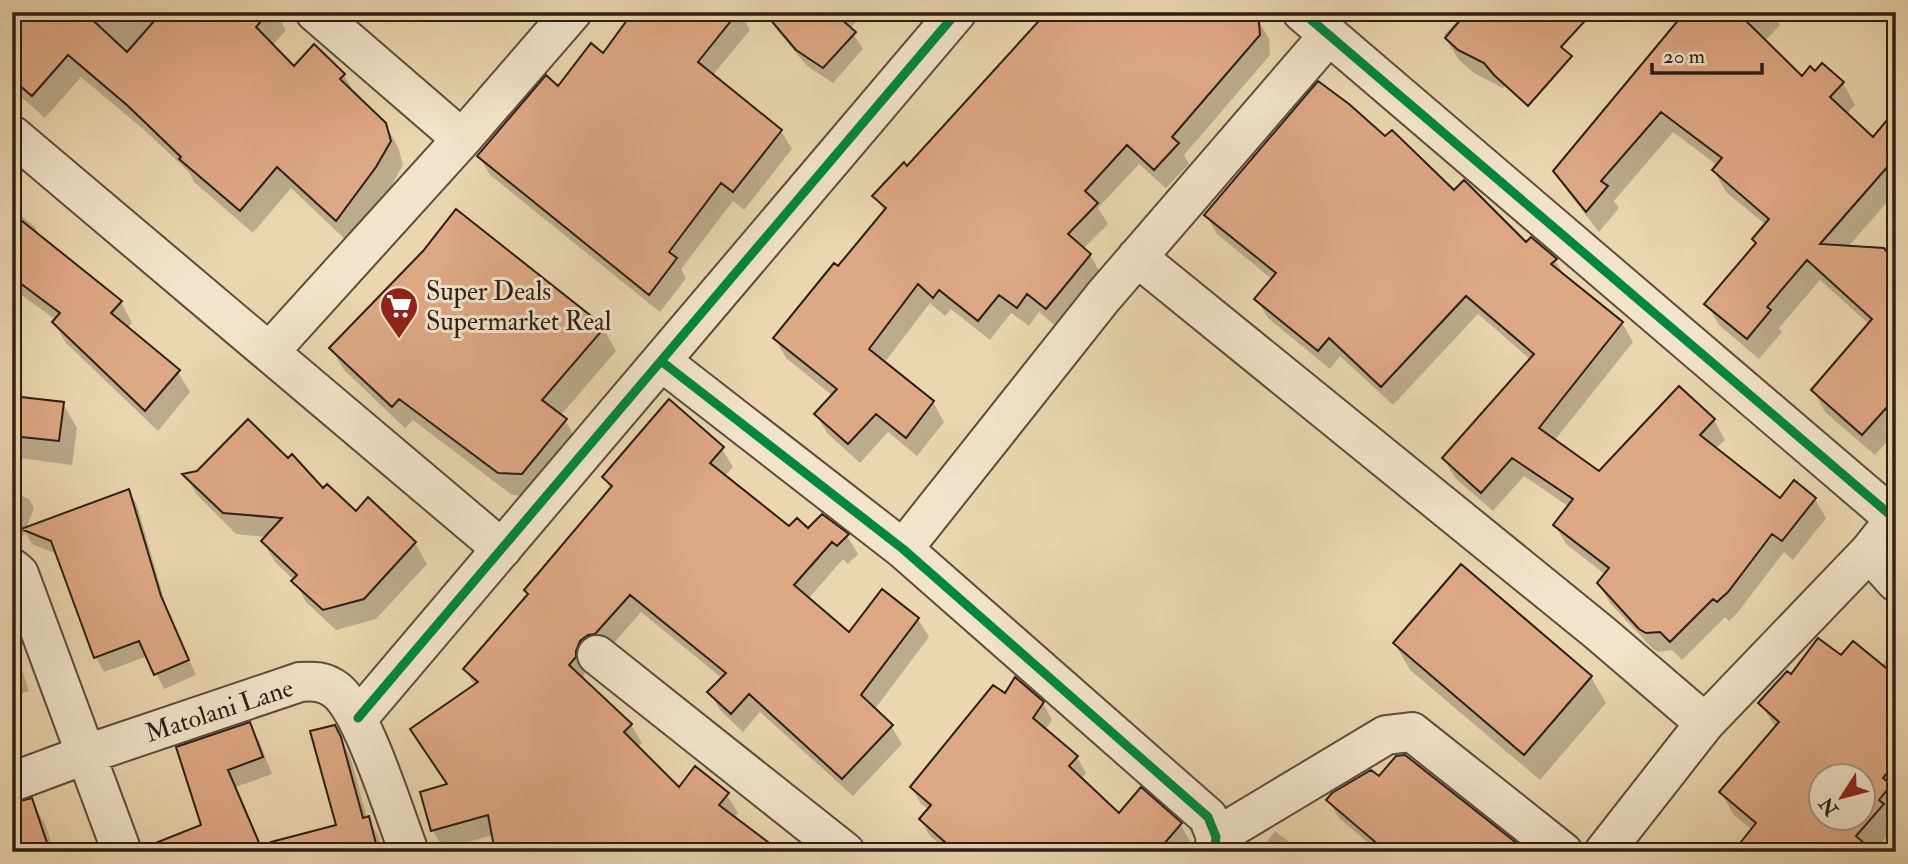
<svg xmlns="http://www.w3.org/2000/svg" width="1908" height="864" viewBox="0 0 1908 864" font-family="'IM FELL Double Pica',serif">
	<style>
		.shadow { fill: #0003; fill-rule: evenodd }
		.building { fill: #dda884; stroke: #2d1e18; stroke-width: 2; fill-rule: evenodd }
		.lines { fill: none; stroke-linecap: round; stroke-linejoin: round }
		.minor-casing { stroke: #5c4c3e; stroke-width: 42 }
		.minor { stroke: #f2e4cb; stroke-width: 38 }
		.cycleway-casing { stroke: #f2e4cb; stroke-width: 13 }
		.cycleway { stroke: #00873e; stroke-width: 9 }
		.labels { text-anchor: middle; stroke-width: 6; stroke-linejoin: round; paint-order: stroke }
		.poi-label { font-size: 26px; fill: #2d1e18; stroke: #f2e4cb; text-anchor: start }
		.street-label { font-size: 26px; fill: #2d1e18; stroke: #f2e4cb }
	</style>
	<rect width="100%" height="100%" fill="#ebd6af"/>
	<filter id="stains"><feTurbulence type="fractalNoise" baseFrequency=".00286" numOctaves="4"/><feColorMatrix values="0 0 0 0 .2 0 0 0 0 .09 0 0 0 0 .02 0 0 0 .5 -.17"/></filter>
	<radialGradient id="worn" r=".72"><stop offset=".6" stop-color="#630" stop-opacity="0"/><stop offset="1" stop-color="#630" stop-opacity=".3"/></radialGradient>
	<path class="shadow" d="M12,12h263l11,18 -14,16 22,22 50,7 12,21 29,28 13,23 5,18 -14,25 -40,53 -58,-55 -38,45 -59,-51 -5,-10 -46,-43 -62,-52 -36,41 -33,-29z
		M635,12h105l10,18 -38,46 69,55 11,18 -48,61 -11,-9 -52,68 5,9 -26,34 -170,-137 -11,-19 79,-67 46,-34z
		M771,12h81l5,8 -7,9 13,20 -30,34 -26,-17 -29,-35 -9,-16z
		M1465,12h104l-66,76 -29,-15 -16,-14 -14,-24z
		M1687,12h90l-3,3 6,10 -16,17 38,37 41,4 12,22 -9,9 27,25 23,-27v80l-49,56 49,2v182l-21,23 -50,-43 -12,-22 57,-65 -50,-45 -41,48 3,4 -23,27 -40,-34 -12,-21 50,-60 -3,-5 12,-14 -40,-33 -12,-21 4,-5 -45,-34 -59,69 5,7 -20,24 -31,-40 -13,-21z
		M1257,18l12,21 1,16 -86,100 5,9 -23,24 -27,-24 -41,44 10,16 -25,25 7,6 11,19 -43,54 -19,-16 -10,14 -18,-13 -21,27 -39,-31 -6,7 -15,-13 -46,60 49,39 11,20 -27,34 -29,-24 -28,31 -33,-30 -11,-19 17,-18 -47,-38 -11,-19 64,-71 46,-55 -10,-17 32,-28z
		M1385,139l141,106 29,15 11,18 56,45 11,19 -79,99 45,33 115,-54 11,20 -10,9 65,52 35,-2 11,19 -33,42 -9,-8 -46,60 -9,9 -4,-4 -43,43 -10,-10 -14,2 -6,-4 -42,-45 -11,-19 7,-9 -40,-31 -11,-19 14,-18 -45,-31 -31,35 -38,-33 -11,-19 87,-99 -53,-46 -85,91 -53,-49 -10,13 -62,-51 -11,-19 16,-19 -56,-46 -11,-19z
		M12,208l23,19 5,10 81,65 11,21 -5,5 51,44 12,20 -32,39 -92,-88 -12,-21 2,-2 -44,-32z
		M603,328l13,23 -56,65 5,4 13,22 -43,54 -23,-1 -99,-75 -8,8 -61,-58 -13,-22z
		M12,398l51,6 14,24 -5,37 -60,-8z
		M722,449l11,18 -8,9 65,53 57,7 11,18 -10,10 -5,-5 -35,40 42,35 68,-15 11,18 -55,73 17,16 11,18 -49,52 -93,-84 -17,20 -23,-22 -10,-18 13,-13 -82,-67 -35,40 -16,8 -8,20 49,45 11,18 -5,5 42,41 48,6 11,18 -4,5 -238,16 -53,15 -10,-18 -11,-38 27,-8 26,-99 -10,-17 64,-73 -3,-5 85,-101 -7,-13z
		M288,461l68,52 59,30 12,21 -51,55 -40,11 -30,-28 -12,-22 -19,-18 -12,-21 4,-4 -31,-3 -39,-39 -12,-20z
		M129,491l8,14 31,108 28,62 -32,14 -16,-33 -44,16 -8,-15 -38,-103 -26,-10 -7,-12 -1,4 -12,-5v-39l17,7 5,9 -8,21z
		M12,639l17,52 -17,6z
		M1395,644l196,33 15,26 -66,77 -130,-110z
		M1896,649v167l-5,5 4,6 -22,25 -121,-22 -19,-16 -12,-22 55,-64 -15,-24 30,-27 50,-19 40,8zM1820,776h42v42h-42z
		M1005,695l38,8 9,17 -7,10 32,27 9,16 -5,7 38,35 61,9 10,17 -10,11h-231l-19,-16 -9,-16 8,-10 -8,-6 -9,-16z
		M249,724l10,17 13,33 -36,13 26,60 77,-21 -5,-99 16,29 17,62 11,17 4,17h-228l49,-25 -25,-79z
		M1379,779l146,73h-146l-40,-34 -11,-18z
		M32,802l13,22 9,28h-42v-43z
		M1275,831l27,21h-43z"/>
	<path class="building" d="M12,12h72l43,40 35,-40h107l-13,15 38,39 20,-22 31,30 -5,5 46,44 5,18 -15,26 -40,54 -59,-54 -37,44 -61,-52 2,-2 -53,-51 -60,-51 -36,41 -20,-17z
		M633,12h105l-40,50 84,68 -49,62 -12,-9 -52,69 8,6 -28,37 -172,-139 69,-81 12,11 33,-43 12,10z
		M764,12h69l23,20 -33,36 -27,-18z
		M1047,12h211l2,23 -88,102 7,6 -25,27 -27,-25 -42,46 13,12 -30,31 23,20 -45,55 -19,-15 -10,14 -18,-13 -21,26 -39,-31 -6,8 -15,-14 -49,65 65,52 -28,37 -30,-24 -28,30 -34,-30 23,-25 -64,-51 61,-75 4,3 48,-58 -14,-12 32,-34 3,4z
		M1467,12h126l-32,35 11,9 -44,50 -34,-31 -10,-12 -26,-13 -13,-12z
		M1685,12h52l65,64 8,-10 5,5 7,-8 22,19 -14,15 43,40 23,-28v48l-76,87 64,4 12,17v132l-34,38 -51,-45 61,-71 -65,-59 -40,47 4,3 -24,29 -43,-35 52,-61 -4,-4 17,-20 -57,-49 10,-12 -61,-46 -60,69 7,5 -22,26 -33,-41z
		M1318,81l31,23 36,32 7,-6 62,60 10,-10 62,62 5,-5 26,22 -6,5 72,58 -84,106 60,43 80,-85 36,33 -15,16 80,63 14,-18 22,18 -34,43 -10,-7 -44,58 -11,10 -4,-3 -43,43 -10,-10 -14,1 -7,-4 -42,-46 12,-15 -56,-43 20,-26 -61,-41 -31,35 -39,-35 92,-104 -68,-58 -85,91 -52,-49 -11,13 -64,-52 22,-26 -72,-58z
		M456,209l149,118 -63,73 25,19 -45,55 -24,-1 -99,-74 -7,8 -63,-59 94,-97z
		M12,213l110,88 -11,12 69,57 -35,41 -93,-89 8,-9 -48,-36z
		M12,396l52,6 -5,39 -47,-5z
		M669,399l55,48 -14,16 79,63 8,-8 11,10 14,-14 27,20 -12,12 -5,-4 -38,43 55,47 33,-43 37,29 -58,77 32,30 -51,54 -93,-85 -18,20 -24,-22 19,-19 -96,-78 -35,39 -7,1 -8,6 -4,10v6l-7,8 63,59 -8,8 55,55 16,-21 34,27 -10,12 62,47h-286l-7,-37 -57,16 -11,-39 27,-8 -37,-55 68,-47 -15,-13 65,-75 -4,-4 88,-104 -10,-9z
		M248,419l40,39 4,-4 31,34 4,-4 29,27 12,-14 48,45 -52,57 -41,11 -32,-29 6,-6 -36,-34 21,-23 -59,-5 -41,-39 15,-3z
		M129,489l32,107 28,64 -35,15 -15,-34 -45,17 -43,-117 -30,-12z
		M1461,564l131,112 -68,79 -131,-112z
		M1818,638l23,17 12,-14 43,35v86l-13,16 8,7 -12,15 5,4 -28,32 18,16h-141l23,-29 -37,-31 60,-70 -21,-19 29,-32 4,3zM1821,776h42v42h-42z
		M1015,677l29,25 -11,16 45,38 -9,10 50,47 22,-26 41,36 -25,29h-201l-37,-33 12,-14 -21,-18 83,-102 12,8z
		M250,722l13,35 -35,13 35,82h-120v-4l58,-23 -25,-78z
		M335,725l6,12 22,81 6,-2 9,36h-105l-2,-10 65,-17 -26,-94z
		M1405,755l123,97h-141l-61,-52 6,-7 39,-23 8,6 17,-20z
		M32,798l18,54h-33l-5,-14v-35z"/>
	<g class="lines">
		<defs>
			<path id="minor" d="M315,12l147,127
				M1302,12l593,507
				M12,135l490,414
				M1137,257l463,376 105,90
				M270,351l192,-212 110,-127
				M661,361l242,188 305,268 8,20 -2,15
				M903,549l200,-252 226,-262
				M1869,552l27,30
				M12,568l7,6 103,278
				M597,655l248,197
				M358,718l599,-706
				M12,782l75,-28 213,-72c14,-1 24,-1 36,8 27,20 59,126 73,162
				M1216,837l170,-102 26,-3 151,120
				M1604,852l101,-129 164,-171 27,-34"/>
		</defs>
		<use href="#minor" class="minor-casing"/>
		<use href="#minor" class="minor"/>
		<defs>
			<path id="cycleway" d="M1302,12l593,507
				M661,361l242,188 305,268 8,20 -2,15
				M358,718l599,-706"/>
		</defs>
		<use href="#cycleway" class="cycleway-casing"/>
		<use href="#cycleway" class="cycleway"/>
	</g>
	<defs>
		<symbol id="supermarket-pin" viewBox="-11 -11 22 30"><path d="M0 17L-7.5 6A9.5 9.5 0 1 1 7.5 6Z" fill="#8f2418" stroke="#f2e4cb"/><path d="M-6-5.5h2.5l.6 2H6L4.5 2H-2.5L-4.4-4H-6ZM-1.5 3.2a1.3 1.3 0 1 0 .1 0ZM3 3.2a1.3 1.3 0 1 0 .1 0Z" fill="#fff"/></symbol>
	</defs>
	<g fill-rule="evenodd">
		<use href="#supermarket-pin" x="377" y="284" width="44" height="60"/>
	</g>
	<g class="labels">
		<g class="poi-label">
			<text x="426" y="300">Super Deals<tspan x="426" dy="30">Supermarket Real</tspan></text>
		</g>
		<g class="street-label">
			<text transform="translate(219 710) rotate(-18)" y="9">Matolani Lane</text>
		</g>
	</g>
	<rect width="1908" height="864" fill="none" stroke="#ebd6af" stroke-width="42"/>
	<rect x="14" y="14" width="1880" height="836" fill="none" stroke="#2d1e18" stroke-width="3.5"/>
	<rect x="21" y="21" width="1866" height="822" fill="none" stroke="#2d1e18" stroke-width="2"/>
	<g transform="translate(1842 797) rotate(234)"><circle r="33" fill="#f2e4cb" stroke="#a39583" stroke-width="2"/>
	<path d="M0-5L12 26L0 18L-12 26Z" fill="#8f2418"/>
	<text y="-10" font-size="19" font-weight="bold" text-anchor="middle" fill="#2d1e18">N</text>
	</g>
	<path d="M1652 63v10h110v-10" fill="none" stroke="#2d1e18" stroke-width="3.5"/>
	<text x="1663" y="63" font-size="21" fill="#2d1e18" stroke="#f2e4cb" stroke-width="5" paint-order="stroke">20 m</text>
	<rect width="100%" height="100%" filter="url(#stains)"/>
	<rect width="100%" height="100%" fill="url(#worn)"/>
</svg>
